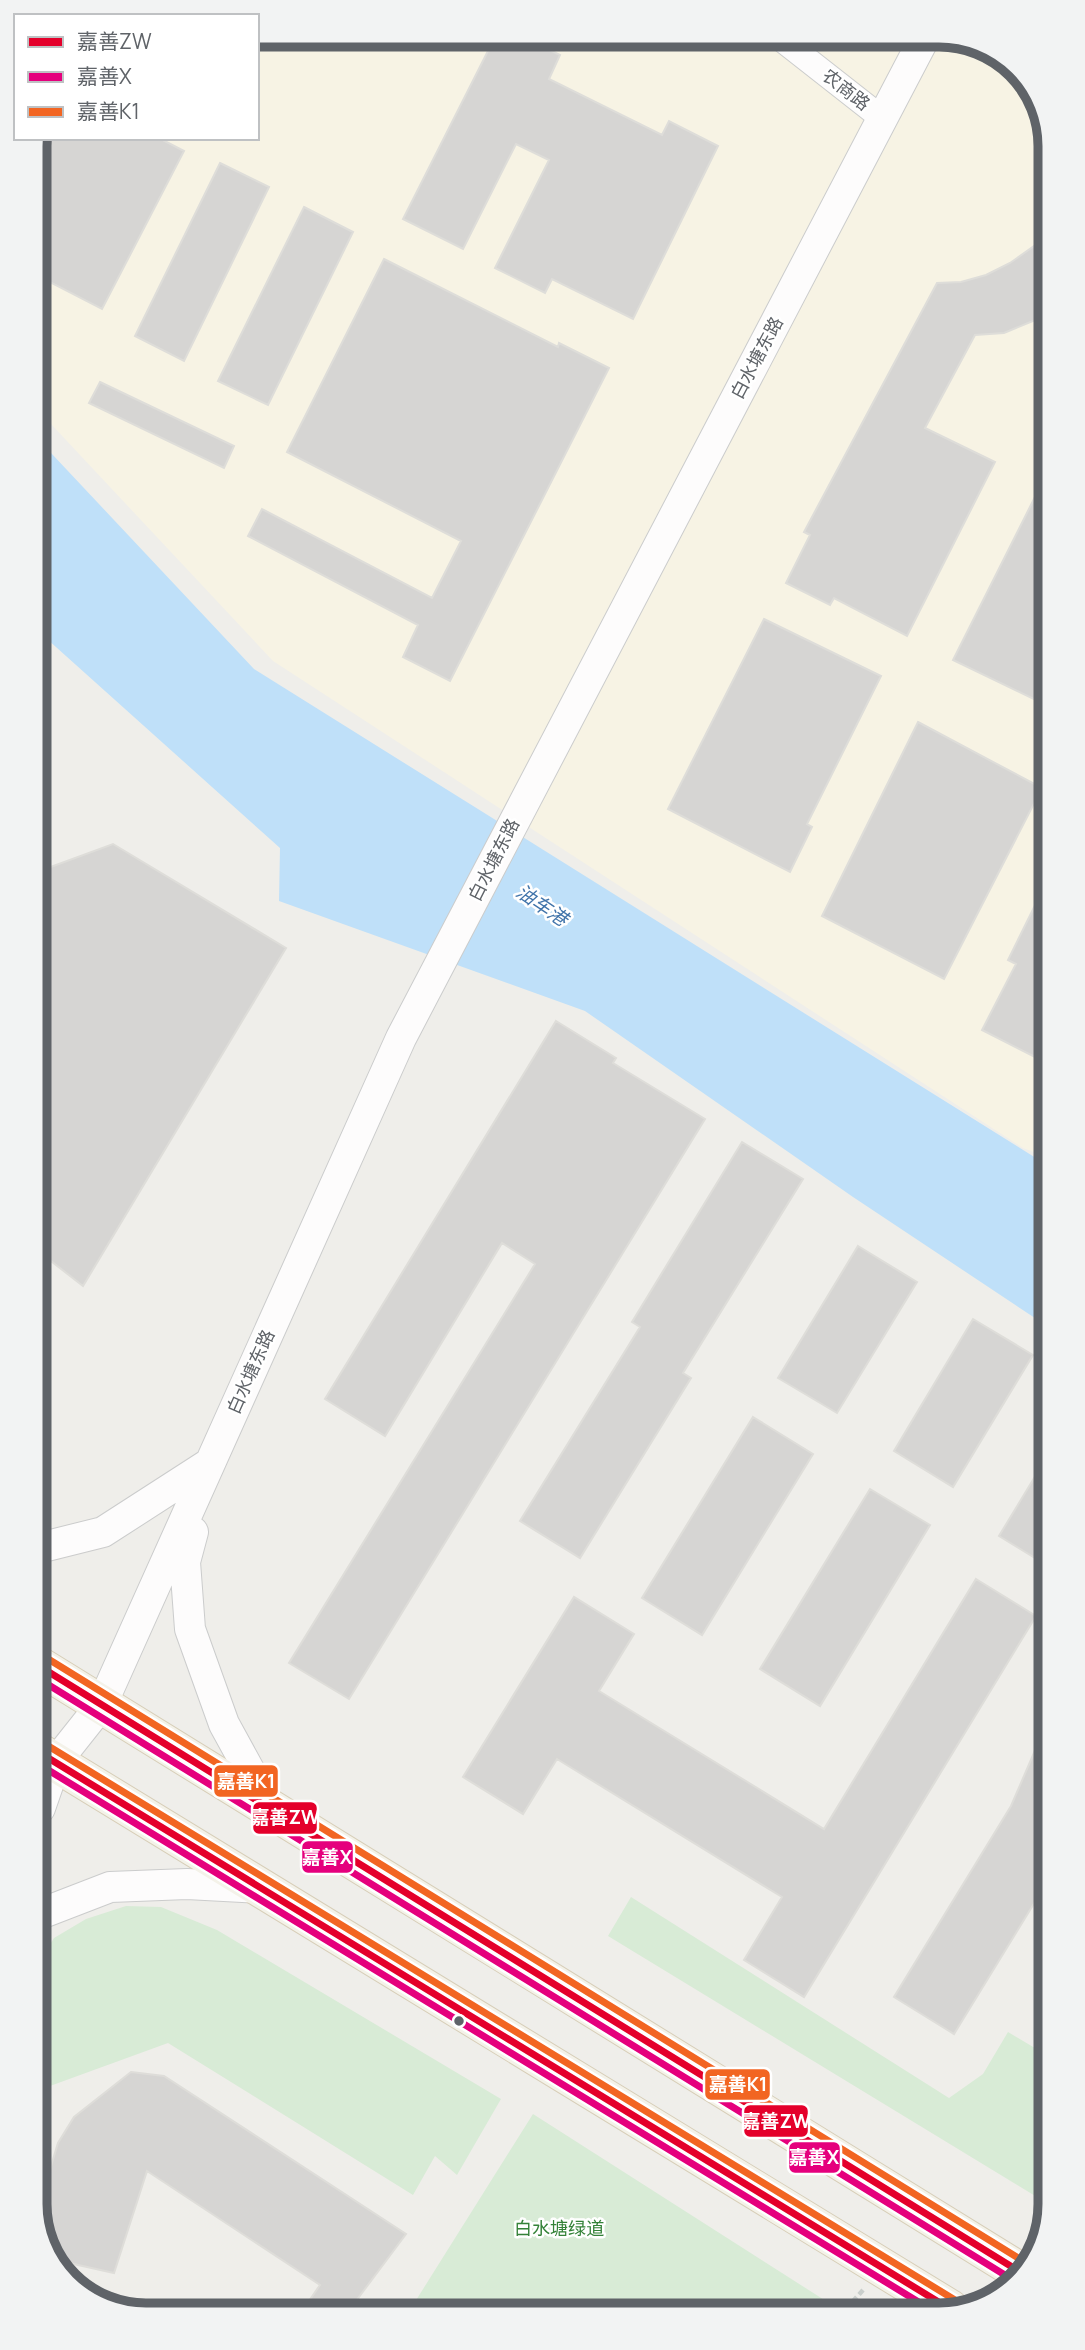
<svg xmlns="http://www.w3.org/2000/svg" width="1085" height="2350" viewBox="0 0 1085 2350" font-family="Manrope,'Noto Sans SC',sans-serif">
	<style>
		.commercial { fill: #f7f3e4 }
		.green { fill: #d8ebd6 }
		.water { fill: #bfe0f9 }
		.building { fill: #d6d5d3; stroke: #deddd9; stroke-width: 2 }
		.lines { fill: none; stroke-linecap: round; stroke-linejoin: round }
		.minor-casing { stroke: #cbcccc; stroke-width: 26 }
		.tertiary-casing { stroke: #cbcccc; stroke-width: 32 }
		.primary-casing { stroke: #d7ceb8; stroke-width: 40 }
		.path { stroke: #cacfcc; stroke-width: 4.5; stroke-dasharray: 7 3.5; stroke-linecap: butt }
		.minor { stroke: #fdfcfc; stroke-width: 24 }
		.tertiary { stroke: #fdfcfc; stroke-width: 30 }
		.primary { stroke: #f4f2e9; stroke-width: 38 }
		.bus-1-casing { stroke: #fff; stroke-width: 12 }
		.bus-2-casing { stroke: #fff; stroke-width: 12 }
		.bus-3-casing { stroke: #fff; stroke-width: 12 }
		.bus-1 { stroke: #e4002b; stroke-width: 7 }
		.bus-2 { stroke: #e5007d; stroke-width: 7 }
		.bus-3 { stroke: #f26522; stroke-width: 7 }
		.bus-dot { fill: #5f6368; stroke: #fff; stroke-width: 2.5 }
		.labels { text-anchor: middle; stroke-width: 5; stroke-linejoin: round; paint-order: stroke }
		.street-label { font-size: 18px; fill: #5f6368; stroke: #fff }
		.park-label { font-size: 18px; fill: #348238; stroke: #fff }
		.water-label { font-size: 19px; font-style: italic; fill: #4174aa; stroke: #fff }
		.rim { fill: none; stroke: #5f6368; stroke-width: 9 }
		.line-badge { stroke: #fff; stroke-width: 2.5 }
		.badge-label { font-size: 19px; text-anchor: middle; font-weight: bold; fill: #fff }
	</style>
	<rect width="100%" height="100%" fill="#efeeea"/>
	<path class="commercial" d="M257,35h689l61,23 37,52 3,1047 -24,-9 -750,-487 -237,-253v-270h221z"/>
	<path class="green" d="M631,1897l318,201 34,-24 25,-42 42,25v148l-442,-269z
		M126,1906l35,1 56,23 284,169 -44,76 -22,-19 -22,39 -245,-152 -118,43 -9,27 -1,-153 14,-22 32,-19z
		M533,2114l307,196 -432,3z"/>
	<path class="water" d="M36,437l218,232 793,496v161l-194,-129 -268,-186 -306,-110 1,-53 -243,-218z"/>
	<path class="building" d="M496,35h24l40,20 -11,24 113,56 7,-14 49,25 -85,173 -81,-40 -7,14 -50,-25 54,-108 -33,-16 -53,105 -60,-30z
		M52,138h107l25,13 -82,158 -66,-34 -1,-105z
		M220,163l49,24 -85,174 -49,-25z
		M304,207l49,25 -85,173 -50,-24z
		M1044,239l1,77 -41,17 -29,2 -50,93 70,34 -88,174 -73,-38 -4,7 -44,-22 24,-48 -6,-3 133,-249 24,-1 25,-7 24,-12z
		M384,259l174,88 1,-4 50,25 -159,313 -47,-24 15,-32 -170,-89 14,-27 170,89 29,-57 -174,-89z
		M100,382l134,64 -10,22 -135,-65z
		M1045,477v117l1,111 -93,-45z
		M764,619l117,57 -74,148 5,3 -22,45 -122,-63z
		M918,722l124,66 -98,191 -122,-63z
		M113,844l173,104 -203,338 -45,-35 -1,-379z
		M1046,883l1,113v67l-65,-33 34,-66 -8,-4z
		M556,1021l60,37 -3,5 92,56 -356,580 -60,-36 246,-399 -33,-21 -117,193 -60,-37z
		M742,1142l61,37 -120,194 8,5 -111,180 -60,-37 120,-194 -8,-5z
		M858,1246l59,36 -80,131 -59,-35z
		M973,1319l60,36 -80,132 -59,-36z
		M753,1417l60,37 -111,181 -60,-37z
		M1048,1455v111l-49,-30z
		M870,1489l60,36 -110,181 -60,-37z
		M976,1579l60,37 -232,381 -60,-37 38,-63 -225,-138 -34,55 -60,-37 111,-180 60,37 -35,57 225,138z
		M1049,1718v161l-95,155 -60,-37 117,-191z
		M131,2072l33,4 242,158 -59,79 -47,1 20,-29 -173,-114 -33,102 -58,-13 -15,-20v-41l17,-56 16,-26z"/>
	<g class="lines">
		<defs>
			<path id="minor" d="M776,35l107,84"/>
			<path id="tertiary" d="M193,1532l-8,30 5,67 34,95 46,84
				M39,1548l64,-16 107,-69
				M40,1808l16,-46 46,-58 299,-666 525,-1003
				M40,1914l70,-27 77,-3 73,4"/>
			<path id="primary" d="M39,1666l983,607
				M40,1753l910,556"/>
		</defs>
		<use href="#minor" class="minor-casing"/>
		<use href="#tertiary" class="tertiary-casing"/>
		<use href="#primary" class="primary-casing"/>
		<path class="path" d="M845,2310l18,-20"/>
		<use href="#minor" class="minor"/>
		<use href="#tertiary" class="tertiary"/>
		<use href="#primary" class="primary"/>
		<defs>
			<path id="bus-1" d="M39,1666l983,607
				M40,1753l910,556"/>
			<path id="bus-2" d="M39,1679l974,601
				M40,1765l890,544"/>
			<path id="bus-3" d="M45,1657l983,607
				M45,1744l910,556"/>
		</defs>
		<use href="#bus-1" class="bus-1-casing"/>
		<use href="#bus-2" class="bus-2-casing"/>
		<use href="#bus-3" class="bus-3-casing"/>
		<use href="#bus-1" class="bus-1"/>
		<use href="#bus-2" class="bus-2"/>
		<use href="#bus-3" class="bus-3"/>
	</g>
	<circle class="bus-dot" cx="459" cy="2021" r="6"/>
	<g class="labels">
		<g class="street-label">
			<text transform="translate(846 90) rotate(38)" y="6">农商路</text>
			<text transform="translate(757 358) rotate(-62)" y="6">白水塘东路</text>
			<text transform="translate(494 860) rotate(-63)" y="6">白水塘东路</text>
			<text transform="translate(251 1372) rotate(-66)" y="6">白水塘东路</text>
		</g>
		<g class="park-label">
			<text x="559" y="2235">白水塘绿道</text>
		</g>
		<g class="water-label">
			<text transform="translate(542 905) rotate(34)" y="7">油车港</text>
		</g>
	</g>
	<path d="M0 0H1085V2350H0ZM146 47H939A99 99 0 0 1 1038 146V2204A99 99 0 0 1 939 2303H146A99 99 0 0 1 47 2204V146A99 99 0 0 1 146 47Z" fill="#f2f3f3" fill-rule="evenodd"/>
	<path class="rim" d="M146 47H939A99 99 0 0 1 1038 146V2204A99 99 0 0 1 939 2303H146A99 99 0 0 1 47 2204V146A99 99 0 0 1 146 47Z"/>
	<g class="line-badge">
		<rect x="213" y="1764" width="66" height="34" rx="7" fill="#f26522"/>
		<rect x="252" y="1801" width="66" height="34" rx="7" fill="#e4002b"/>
		<rect x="301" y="1840" width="53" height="34" rx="7" fill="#e5007d"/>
		<rect x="704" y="2068" width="67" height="33" rx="7" fill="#f26522"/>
		<rect x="743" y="2104" width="66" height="34" rx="7" fill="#e4002b"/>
		<rect x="788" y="2141" width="53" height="33" rx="7" fill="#e5007d"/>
	</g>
	<g class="badge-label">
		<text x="246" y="1788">嘉善K1</text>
		<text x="285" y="1824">嘉善ZW</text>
		<text x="327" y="1864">嘉善X</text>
		<text x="738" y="2091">嘉善K1</text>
		<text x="776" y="2128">嘉善ZW</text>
		<text x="814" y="2164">嘉善X</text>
	</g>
	<rect x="14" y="14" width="245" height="126" fill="#ffffff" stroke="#bfc1c3" stroke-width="2"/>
	<rect x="28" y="37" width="35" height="10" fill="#e4002b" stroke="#bfc1c3" stroke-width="2"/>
	<text x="77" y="49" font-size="21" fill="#5f6368">嘉善ZW</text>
	<rect x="28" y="72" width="35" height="10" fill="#e5007d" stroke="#bfc1c3" stroke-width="2"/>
	<text x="77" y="84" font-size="21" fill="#5f6368">嘉善X</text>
	<rect x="28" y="107" width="35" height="10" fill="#f26522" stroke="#bfc1c3" stroke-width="2"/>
	<text x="77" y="119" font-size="21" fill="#5f6368">嘉善K1</text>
</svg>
